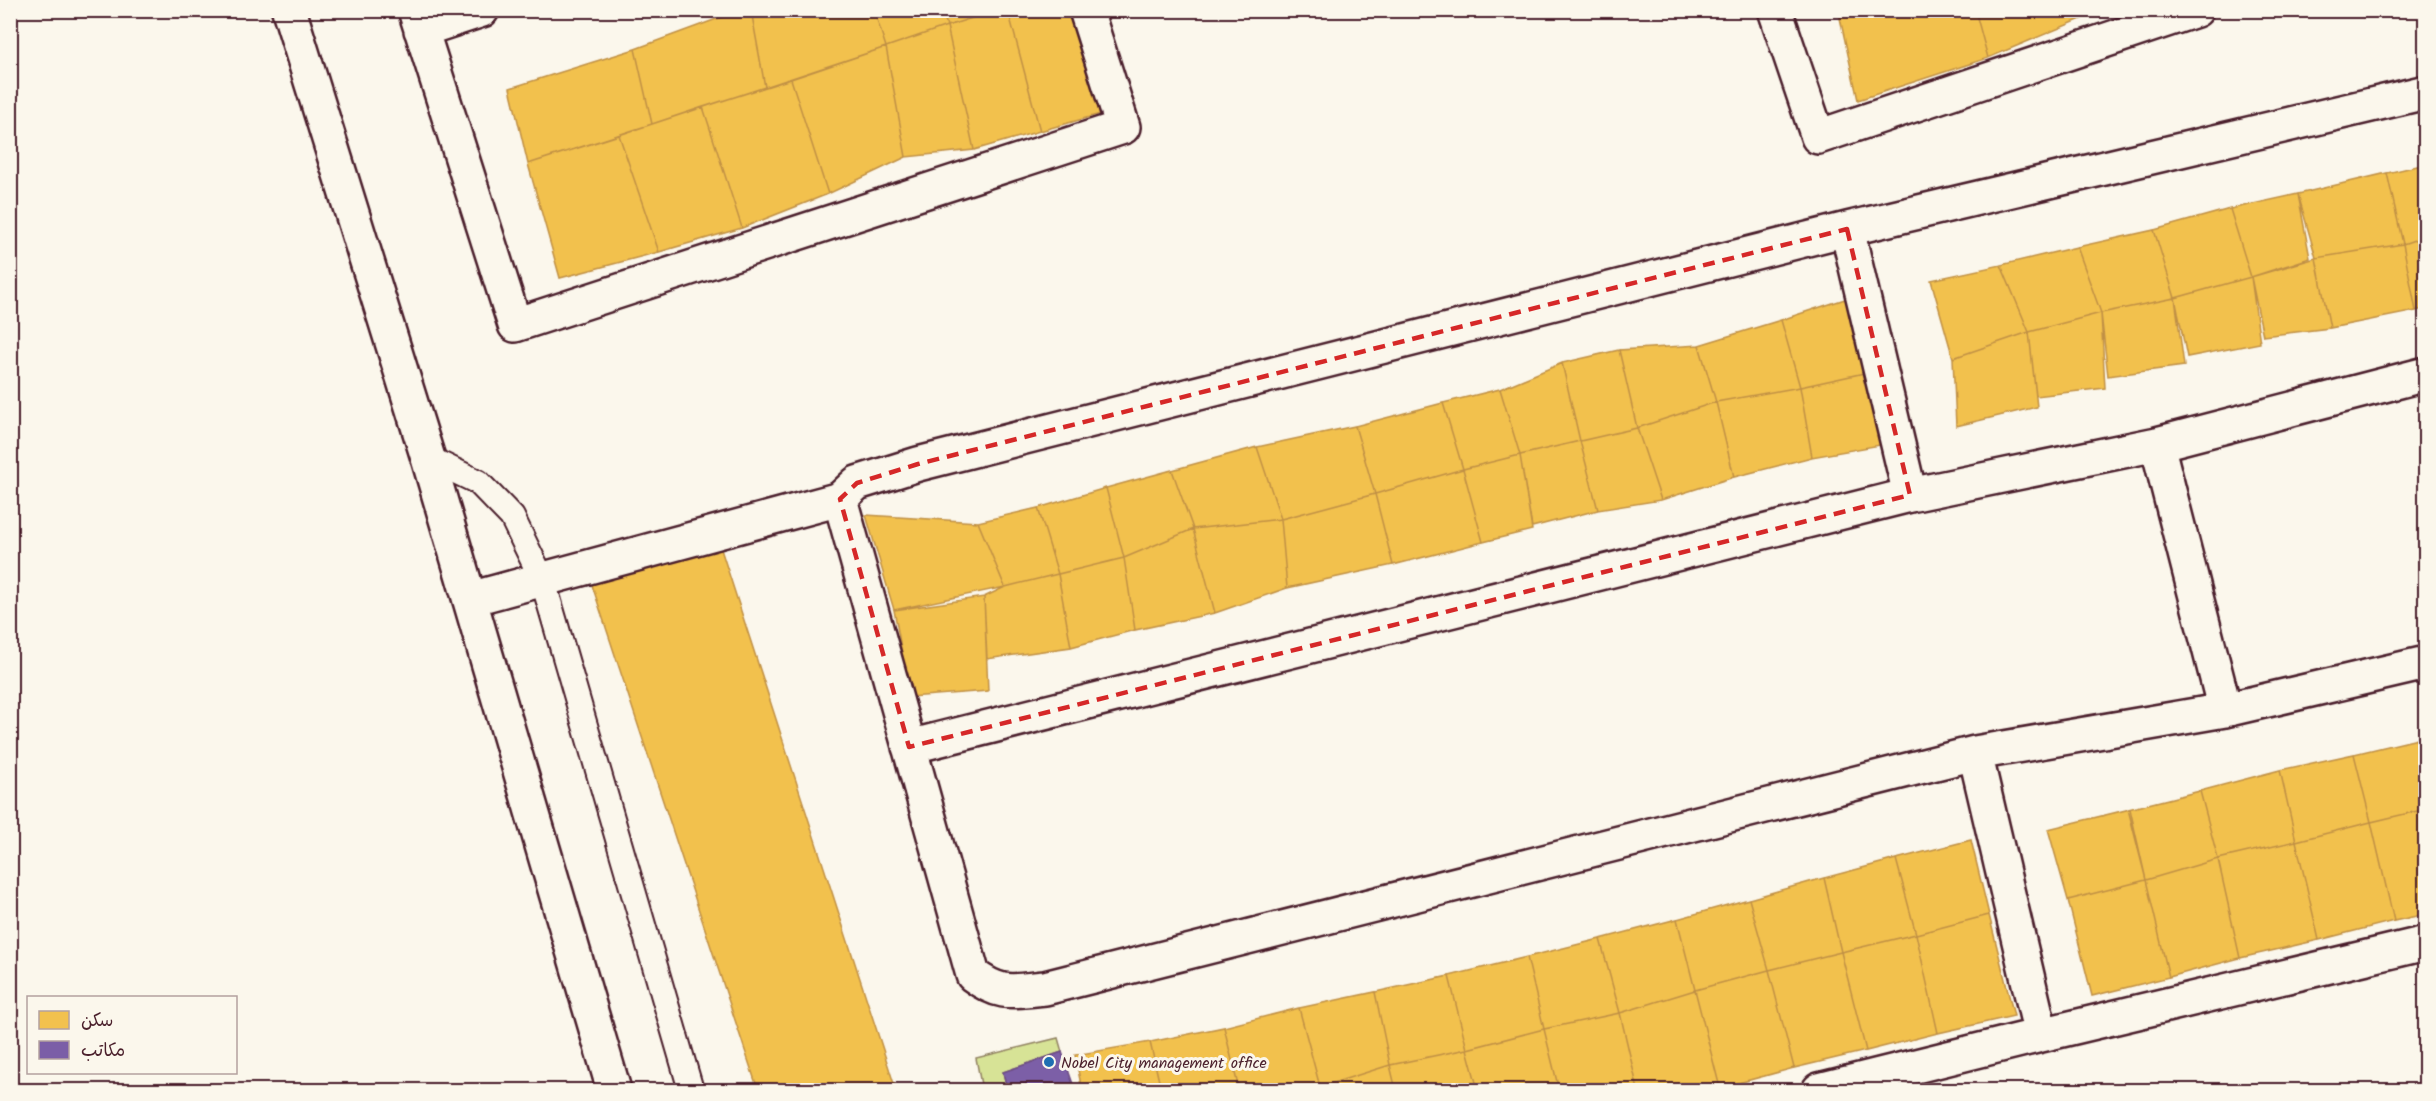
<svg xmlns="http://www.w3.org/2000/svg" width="2436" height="1101" viewBox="0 0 2436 1101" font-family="Kalam,'Playpen Sans Arabic',sans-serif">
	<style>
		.green { fill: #d7e396; stroke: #908160; stroke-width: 1.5 }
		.homes { fill: #f2c14e; stroke: #c09044; stroke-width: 1.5 }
		.offices { fill: #7b5ea7; stroke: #6c4b82; stroke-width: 1.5 }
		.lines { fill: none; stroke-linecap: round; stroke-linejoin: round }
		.lane-casing { stroke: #4a1f2b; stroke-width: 28 }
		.street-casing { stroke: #4a1f2b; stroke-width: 38 }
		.secondary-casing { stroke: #4a1f2b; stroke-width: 38 }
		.lane { stroke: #fbf7ec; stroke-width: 24 }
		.street { stroke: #fbf7ec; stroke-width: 33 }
		.secondary { stroke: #fbf7ec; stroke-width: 33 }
		.marked { fill: none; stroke: #d62828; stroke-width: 4.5; stroke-dasharray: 12 8; stroke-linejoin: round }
		.poi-dot { fill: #1f6fb2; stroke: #fbf7ec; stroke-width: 2 }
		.labels { text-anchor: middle; stroke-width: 6; stroke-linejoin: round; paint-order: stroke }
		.poi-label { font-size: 16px; fill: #4a1f2b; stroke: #fbf7ec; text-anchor: start }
	</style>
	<rect width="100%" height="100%" fill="#fbf7ec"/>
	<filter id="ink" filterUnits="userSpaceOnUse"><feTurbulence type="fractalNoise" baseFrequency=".0167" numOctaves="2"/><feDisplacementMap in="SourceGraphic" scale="12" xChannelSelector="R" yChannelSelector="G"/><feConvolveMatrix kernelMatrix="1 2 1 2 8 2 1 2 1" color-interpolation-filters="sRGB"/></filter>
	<g filter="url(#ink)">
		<path class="green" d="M1058,1038l4,14 -59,20 4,18h-25l-6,-32z"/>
		<path class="homes" d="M741,10h10l14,77 -113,37 -17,-75z
			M751,10h123l12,37 -121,40z
			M874,10h68l5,16 -61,21z
			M942,10h55l-50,16z
			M997,10h11l32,121 -66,19 -27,-124z
			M1008,10h65l31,103 -64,18z
			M1840,10h26l-26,8z
			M1866,10h109l13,48 -130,42 -18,-82z
			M1975,10h109l2,7 -98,41z
			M947,26l27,124 -68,7 -20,-110z
			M886,47l20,110 -78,37 -37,-115z
			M635,49l17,75 -124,40 -18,-76z
			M791,79l37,115 -86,34 -39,-121z
			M703,107l39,121 -83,24 -40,-117z
			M619,135l40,117 -99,26 -32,-114z
			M2426,164v72l-23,8 -16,-71z
			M2387,173l16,71 -87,14 -18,-64z
			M2298,194l12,64 -59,19 -21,-68z
			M2230,209l21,68 -76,21 -21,-68z
			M2154,230l21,68 -74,15 -24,-66z
			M2426,236v72l-10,3 -13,-67z
			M2403,244l13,67 -86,17 -14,-70z
			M2077,247l24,66 -72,19 -28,-67z
			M2316,258l14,70 -67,8 -12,-59z
			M2001,265l28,67 -76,26 -22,-78z
			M2251,277l9,66 -73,14 -12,-59z
			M1857,295l12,77 -69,15 -19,-67z
			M2175,298l9,68 -76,10 -7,-63z
			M2101,313l4,75 -69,8 -7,-64z
			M1781,320l19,67 -84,15 -17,-57z
			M2029,332l8,75 -81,19 -3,-68z
			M1699,345l17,57 -79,26 -18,-78z
			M1619,350l18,78 -57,13 -18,-78z
			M1562,363l18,78 -60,14 -20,-66z
			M1869,372l23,71 -80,14 -12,-70z
			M1800,387l12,70 -78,20 -18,-75z
			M1500,389l20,66 -57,14 -20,-66z
			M1716,402l18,75 -73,23 -24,-72z
			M1443,403l20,66 -88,25 -20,-68z
			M1355,426l20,68 -94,25 -24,-72z
			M1637,428l24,72 -63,10 -18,-69z
			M1580,441l18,69 -66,17 -12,-72z
			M1257,447l24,72 -88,10 -21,-59z
			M1520,455l12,75 -49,12 -20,-73z
			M1463,469l20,73 -90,23 -18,-71z
			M1172,470l21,59 -69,29 -18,-70z
			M1106,488l18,70 -66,16 -20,-66z
			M1375,494l18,71 -106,23 -6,-69z
			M1038,508l20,66 -53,13 -27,-65z
			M866,515l112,7 27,65 -111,23z
			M1281,519l6,69 -72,25 -22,-84z
			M1193,529l22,84 -80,17 -11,-72z
			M719,543l177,547h-138l-167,-508z
			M1124,558l11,72 -64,17 -13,-73z
			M1058,574l13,73 -84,12 -3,-62 21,-10z
			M984,597l4,94 -78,6 -16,-87z
			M2426,737v72l-55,13 -17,-68z
			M2354,754l17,68 -75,19 -16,-71z
			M2280,770l16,71 -78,18 -18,-68z
			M2200,791l18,68 -72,21 -18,-71z
			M2130,809l16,71 -78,20 -20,-71z
			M2426,809v105l-32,7 -23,-99z
			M2371,822l23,99 -75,19 -23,-99z
			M1971,840l18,75 -73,19 -20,-75z
			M2296,841l23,99 -79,18 -22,-99z
			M1896,859l20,75 -75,18 -17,-74z
			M2218,859l22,99 -71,19 -23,-97z
			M1824,878l17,74 -72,18 -20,-71z
			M2146,880l23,97 -77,19 -24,-96z
			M1749,899l20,71 -74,20 -18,-71z
			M1989,915l25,101 -76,17 -22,-99z
			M1677,919l18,71 -75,23 -20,-74z
			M1916,934l22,99 -72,18 -25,-99z
			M1600,939l20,74 -76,16 -17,-72z
			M1841,952l25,99 -72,17 -25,-98z
			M1527,957l17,72 -77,20 -18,-73z
			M1769,970l25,98 -74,20 -25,-98z
			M1449,976l18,73 -77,16 -15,-73z
			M1695,990l25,98 -13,2h-69l-18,-77z
			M1375,992l15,73 -70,22 -21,-79z
			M1299,1008l21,79 -17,3h-64l-15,-63z
			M1620,1013l18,77h-79l-15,-61z
			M1224,1027l15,63h-78l-11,-48z
			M1544,1029l15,61h-81l-11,-41z
			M1150,1042l11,48h-79l-7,-35z
			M1467,1049l11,41h-82l-6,-25z
			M1390,1065l6,25h-75l-1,-3z"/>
		<path class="offices" d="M1062,1052l13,38h-68l-4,-18z"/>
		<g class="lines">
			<defs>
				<path id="lane" d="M428,458l50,24 34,35 31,64 148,509"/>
				<path id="street" d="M415,10l100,315 608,-198 -37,-117
					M1775,10l43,127 378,-127
					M421,30l61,-20
					M2426,92l-579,137 -929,235 -61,19 -17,16 133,476c28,21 39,16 72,13l930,-235 250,-43 201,-47
					M1847,229l63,266
					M2157,444l68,266
					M470,599l370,-100
					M909,747l1001,-252 247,-51 269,-70
					M1975,753l66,282
					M1819,1090l222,-55 385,-92"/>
				<path id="secondary" d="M289,10l139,448 186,632"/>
			</defs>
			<use href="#lane" class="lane-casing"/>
			<use href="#street" class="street-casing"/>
			<use href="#secondary" class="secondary-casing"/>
			<use href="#lane" class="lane"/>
			<use href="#street" class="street"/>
			<use href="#secondary" class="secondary"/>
		</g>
	</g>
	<path class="marked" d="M1847,229l63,266 -1001,252 -69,-248 17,-16 61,-19z"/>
	<circle class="poi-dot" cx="1049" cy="1062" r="6"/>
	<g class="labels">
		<g class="poi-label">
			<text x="1061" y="1068">Nobel City management office</text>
		</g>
	</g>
	<rect width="2436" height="1101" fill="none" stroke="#fbf7ec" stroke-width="36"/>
	<rect x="18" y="18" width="2400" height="1065" fill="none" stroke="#4a1f2b" stroke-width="2" filter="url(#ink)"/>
	<rect x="27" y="996" width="210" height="78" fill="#fbf7ec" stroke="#b4a19f" stroke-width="1.5"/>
	<rect x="39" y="1011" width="30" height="18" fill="#f2c14e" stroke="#b4a19f" stroke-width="1.5"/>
	<text x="81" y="1026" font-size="18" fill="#4a1f2b">سكن</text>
	<rect x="39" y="1041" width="30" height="18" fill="#7b5ea7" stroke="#b4a19f" stroke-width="1.5"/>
	<text x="81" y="1056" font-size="18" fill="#4a1f2b">مكاتب</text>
</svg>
